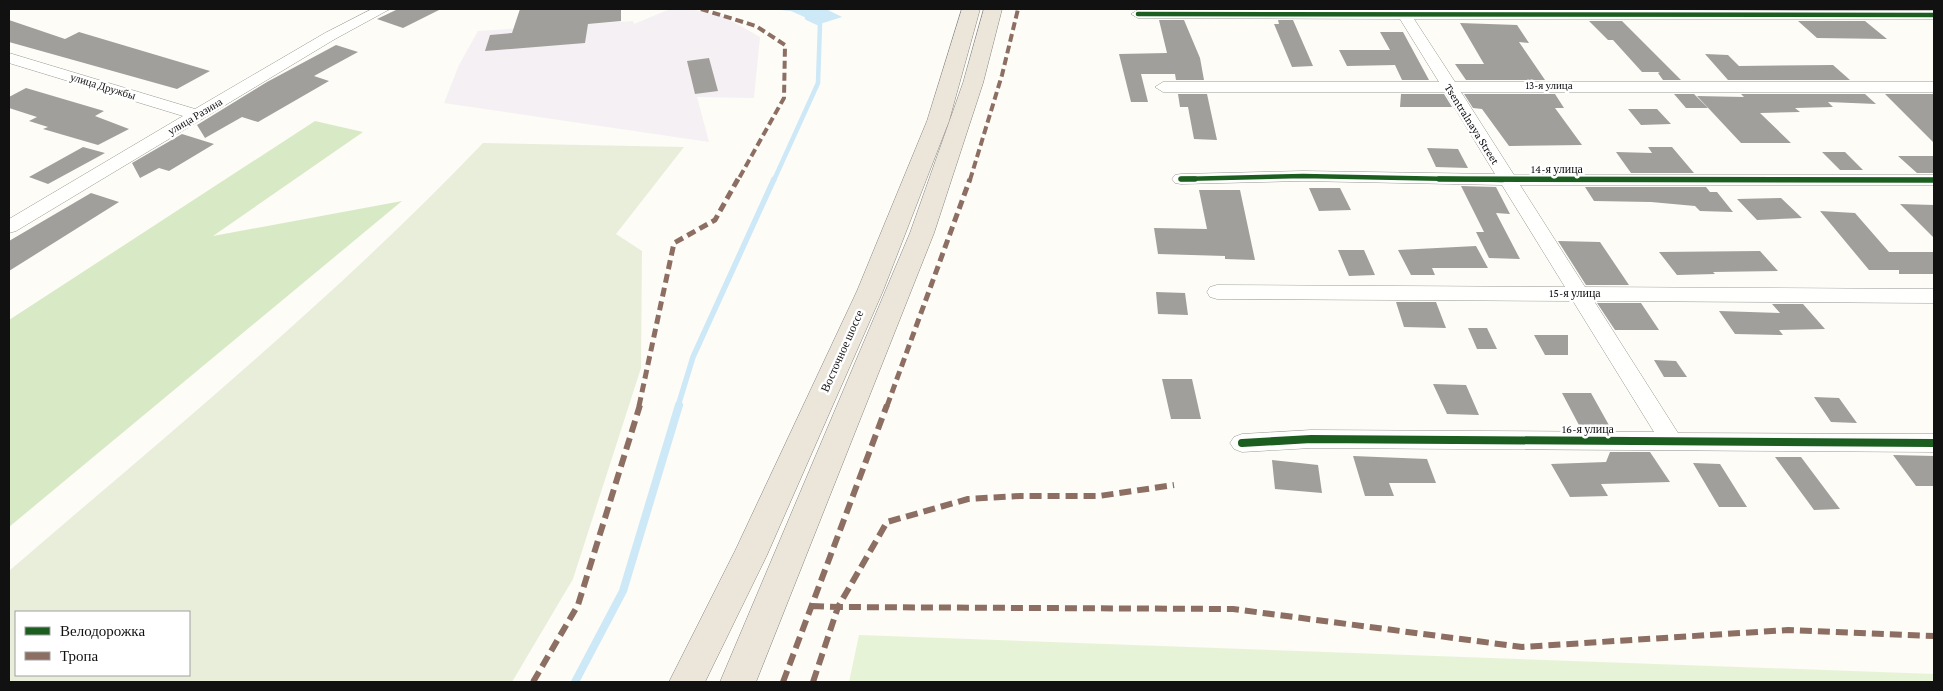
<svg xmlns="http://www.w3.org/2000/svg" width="1943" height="691" viewBox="0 0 1943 691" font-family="'Crimson Pro',serif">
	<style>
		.industrial { fill: #f5f0f3 }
		.green { fill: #e7f3d7 }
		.forest { fill: #d8eac5 }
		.cemetery { fill: #e9eedb; fill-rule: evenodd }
		.water { fill: #cde8f7 }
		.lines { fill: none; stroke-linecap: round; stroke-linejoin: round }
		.stream-far2 { stroke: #cde8f7; stroke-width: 4.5 }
		.stream-far1 { stroke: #cde8f7; stroke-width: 5.5 }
		.stream { stroke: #cde8f7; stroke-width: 8 }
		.building { fill: #a19f9c }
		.minor-casing { stroke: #979795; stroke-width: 1 }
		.trunk-casing { stroke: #858482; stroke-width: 1 }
		.minor { fill: #fffffe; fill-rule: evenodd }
		.trunk { fill: #ece5da; fill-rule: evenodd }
		.quiet-far2 { stroke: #8d6e63; stroke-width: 4; stroke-dasharray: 8 4; stroke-linecap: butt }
		.quiet-far1 { stroke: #8d6e63; stroke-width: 5; stroke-dasharray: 9 5; stroke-linecap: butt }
		.quiet { stroke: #8d6e63; stroke-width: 6; stroke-dasharray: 12 6; stroke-linecap: butt }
		.cycleway-far2-casing { stroke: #fff; stroke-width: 7 }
		.cycleway-far1-casing { stroke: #fff; stroke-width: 9 }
		.cycleway-casing { stroke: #fff; stroke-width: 11 }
		.cycleway-far2 { stroke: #1b5e20; stroke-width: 4.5 }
		.cycleway-far1 { stroke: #1b5e20; stroke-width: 5.5 }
		.cycleway { stroke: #1b5e20; stroke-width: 8 }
		.labels { text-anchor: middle; stroke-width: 5; stroke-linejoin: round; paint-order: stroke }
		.far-street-label { font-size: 11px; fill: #111; stroke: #fff }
		.street-label { font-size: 12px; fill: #111; stroke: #fff }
	</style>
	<rect width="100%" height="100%" fill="#fdfcf7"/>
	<path class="industrial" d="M670,9h19l32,6 39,22 -6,61 -57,-1 12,45 -265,-39 15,-38 19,-34 155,-10 1,3z"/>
	<path class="green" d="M859,635l1075,39v8h-1085z"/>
	<path class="forest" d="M315,121l48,11 -150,104 189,-35 -393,326v-207z"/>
	<path class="cemetery" d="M483,143l201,4 -68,87 26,17 -1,117 -68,211 -61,103h-503v-111c161,-139 327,-274 474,-428zM16,612h173v63h-173z"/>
	<path class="water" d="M769,9h57l16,8 -22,7 -29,-13z"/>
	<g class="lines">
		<path class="stream-far2" d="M774,180l44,-97 2,-59 -13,-6"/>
		<path class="stream-far1" d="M678,406l15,-49 81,-178"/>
		<path class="stream" d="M575,682l48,-91 56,-186"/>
	</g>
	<path class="building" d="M398,9h43l-38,19 -26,-9z
		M520,9h101v12l-33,3 -3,19 -100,8 5,-16 22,-2z
		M9,20l56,19 14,-7 131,39 -33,18 -168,-47z
		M1159,20h25l16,38 4,22h-28l-1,-6h-34l7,28h-17l-12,-48 48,-1z
		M1278,20h15l20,46 -21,1 -18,-43h5z
		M1589,21h33l59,59h-18l-5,-7 2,-1h-18l-29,-32h-5z
		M1798,21h67l22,18 -70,-1z
		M1460,23l57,2 12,18 -10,-1 26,38h-79l-11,-16h29z
		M1380,32h23l26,48h-27l-7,-15 -48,1 -8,-16h51z
		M336,45l22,7 -44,24 15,5 -71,41 -16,-5 -37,21 -8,-13 70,-43z
		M1705,54l23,1 11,11 94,-1 17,15h-122z
		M709,58l9,33 -23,3 -8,-33z
		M26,88l78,23 -9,5 34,13 -31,16 -55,-16 5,-2 -19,-6 8,-4 -28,-9v-11z
		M1178,94h29l10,46 -23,-1 -6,-32h-8z
		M1401,94h43l8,13h-52z
		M1464,94h91l9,14h-9l27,37 -73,1 -27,-37 -9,-1z
		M1674,94h20l14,14h-22z
		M1741,94h124l11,10 -48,-2 5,5 -38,1 5,4 -40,1 31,30h-50l-44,-47 47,1z
		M1885,94h49v49z
		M1628,109h29l14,15 -30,1z
		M182,134l32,10 -45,27 -10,-3 -19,10 -8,-15z
		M83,147l22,6 -57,31 -19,-7z
		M1648,147h24l22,26h-63l-15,-21 36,1z
		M1427,148l31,1 10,19 -32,-1z
		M1822,152h23l18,18h-23z
		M1898,156h36v17h-17z
		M1461,186l35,1 14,27 -14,-1 24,46 -31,-1 -13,-26h8z
		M1585,187h121l4,5h7l16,20 -33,-1 -5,-5 -44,-4 -57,-1z
		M1309,188h31l11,22 -32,1z
		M1199,190h41l15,70 -30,-1v-3l-67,-2 -4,-26 53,1z
		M91,193l28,9 -110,69v-30z
		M1781,198l21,20 -45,2 -20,-21z
		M1900,204l34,1v33z
		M1820,211l35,2 34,39h45v22h-35v-4h-30z
		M1558,241l42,1 29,43h-43z
		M1476,246l12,22h-56l3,7h-24l-13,-25z
		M1338,250h26l11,25 -26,1z
		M1760,251l18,20 -65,1 2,2 -38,1 -18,-23z
		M1156,292l29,1 3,22 -30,-1z
		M1396,302h40l10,26 -42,-1z
		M1597,303h44l18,27h-44z
		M1772,304h31l22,25 -46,1 4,5 -48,-1 -16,-23 61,2z
		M1468,328h19l10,21h-20z
		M1534,335h34v20h-23z
		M1654,360l22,1 11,16h-23z
		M1162,379h30l9,40h-30z
		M1433,384l33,1 13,30 -32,-1z
		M1562,393h29l19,34h-30z
		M1814,397l25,1 18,25 -26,-1z
		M1610,452h40l20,30 -69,2 7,12 -38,1 -19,-33 55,-2z
		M1893,455l41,1v30h-18z
		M1353,456l74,3 9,24h-47l5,13h-29z
		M1775,457h26l39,52 -26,1z
		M1272,460l46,5 4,28 -47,-4z
		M1693,463l27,1 27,43h-28z"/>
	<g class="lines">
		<defs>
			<path id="minor" d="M372,9h18l-55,30 -319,192 -7,2v-14l174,-103 -174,-53v-10l186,56 130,-76z
				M1394,9l540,2v8h-520l41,63h479v10h-473l53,83h420v10h-414l65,102 349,2v14l-340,-2 84,132 256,1v18l-623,-4 -69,4 -8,-3 -4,-6 4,-6 8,-3 69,-4 343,2 -81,-131 -356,-2 -7,-2 -3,-5 3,-5 7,-2 348,2 -63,-102 -199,-4 -122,3 -6,-1 -3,-4 3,-4 6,-1 122,-3 192,3 -50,-82h-282l-8,-5 8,-5h276l-39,-63 -262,-1 -7,-4 7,-4z"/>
			<path id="trunk" d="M962,9h18l-31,112 -66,170 -116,264 -62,127h-36l66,-131 122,-260 70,-170z
				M984,9h18l-19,74 -49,150 -178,449h-36l190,-449 53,-150z"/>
		</defs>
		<use href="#minor" class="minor-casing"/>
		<use href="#trunk" class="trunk-casing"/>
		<use href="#minor" class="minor"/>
		<use href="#trunk" class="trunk"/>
		<path class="quiet-far2" d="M701,9l55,17 29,19 -1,53 -46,82
			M970,180l32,-105 16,-66"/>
		<path class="quiet-far1" d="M639,406l35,-163 41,-23 23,-41
			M887,406l83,-227"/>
		<path class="quiet" d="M812,606l26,1 49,-85 81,-23 52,-3h79l75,-11
			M533,682l45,-77 62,-200
			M783,682l104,-277
			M813,682l25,-75 395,2 289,38 266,-17 146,6"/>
		<defs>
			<path id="cycleway-far2" d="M1138,14l796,1
				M1181,179l122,-3 200,4"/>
			<path id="cycleway-far1" d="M1181,179h14
				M1439,179l495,1"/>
			<path id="cycleway" d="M1242,443l69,-4 623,4"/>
		</defs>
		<use href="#cycleway-far2" class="cycleway-far2-casing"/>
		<use href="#cycleway-far1" class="cycleway-far1-casing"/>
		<use href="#cycleway" class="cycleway-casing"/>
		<use href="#cycleway-far2" class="cycleway-far2"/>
		<use href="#cycleway-far1" class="cycleway-far1"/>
		<use href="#cycleway" class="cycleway"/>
	</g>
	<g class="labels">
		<g class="far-street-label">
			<text x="1549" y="89">13-я улица</text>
			<text transform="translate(103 86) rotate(17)" y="4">улица Дружбы</text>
			<text transform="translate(195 116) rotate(-31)" y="4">улица Разина</text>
		</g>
		<g class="street-label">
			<text transform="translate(1472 124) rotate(58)" y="4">Tsentralnaya Street</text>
			<text x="1557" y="173">14-я улица</text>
			<text x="1575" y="297">15-я улица</text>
			<text transform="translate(842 351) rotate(-66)" y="4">Восточное шоссе</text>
			<text x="1588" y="433">16-я улица</text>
		</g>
	</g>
	<rect width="1943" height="691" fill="none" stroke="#111111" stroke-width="20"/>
	<rect x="15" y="611" width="175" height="65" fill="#ffffff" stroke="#a0a0a0"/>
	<rect x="25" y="627" width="25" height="8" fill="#1b5e20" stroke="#a0a0a0"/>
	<text x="60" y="636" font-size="15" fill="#111111">Велодорожка</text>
	<rect x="25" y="652" width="25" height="8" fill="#8d6e63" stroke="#a0a0a0"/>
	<text x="60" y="661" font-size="15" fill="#111111">Тропа</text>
</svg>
